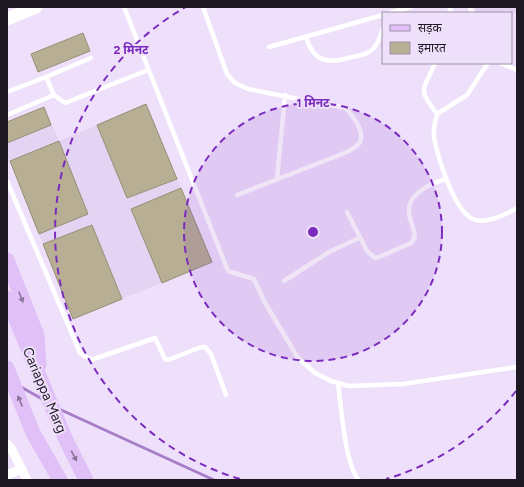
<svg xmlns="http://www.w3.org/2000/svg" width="524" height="487" viewBox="0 0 524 487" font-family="Figtree,'Noto Sans Devanagari',sans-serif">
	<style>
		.built { fill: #e5d3f3 }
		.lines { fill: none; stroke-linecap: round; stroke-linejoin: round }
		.stream { stroke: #a87dc7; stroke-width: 3 }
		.building { fill: #b7ae93; stroke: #988f75 }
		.lane { stroke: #fff; stroke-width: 4.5 }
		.street { stroke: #fff; stroke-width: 9 }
		.secondary { stroke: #fff; stroke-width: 13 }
		.primary { stroke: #e0c0f7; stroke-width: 15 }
		.oneway { fill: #897497 }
		.ring { fill: none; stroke: #7b2cbf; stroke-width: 2; stroke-dasharray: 7 5 }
		.labels { text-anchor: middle; stroke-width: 4; stroke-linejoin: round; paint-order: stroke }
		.street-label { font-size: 14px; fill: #1e1822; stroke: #eee0fa }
		.centre { fill: #7b2cbf; stroke: #eee0fa; stroke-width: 2 }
		.ring-label { font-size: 12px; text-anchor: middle; font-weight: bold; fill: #7b2cbf; stroke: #eee0fa; stroke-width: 4; stroke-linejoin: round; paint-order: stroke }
	</style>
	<rect width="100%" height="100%" fill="#eee0fa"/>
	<path class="built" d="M475,7h42v5l-6,2 -34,-1z
		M146,104l66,158 -139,57 -66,-165v-32l37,-15 15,34z"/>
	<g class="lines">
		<path class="stream" d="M21,387l23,13
			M59,409l155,71"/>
	</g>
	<path class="building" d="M83,33l7,18 -52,21 -7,-18z
		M146,104l31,75 -50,19 -30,-73z
		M44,107l7,18 -44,18v-21z
		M59,141l29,73 -49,20 -29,-73z
		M181,188l31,74 -50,21 -31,-74z
		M92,225l30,74 -49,20 -30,-75z"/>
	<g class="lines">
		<path class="lane" d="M124,7l104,264 26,8 10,22 34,57 17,15 16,8 18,5 54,-2 114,-17
			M203,7l24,67 8,9 13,6 97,19c7,6 20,23 15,34 -3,5 -8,7 -13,10l-110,43
			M449,7l3,6
			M470,7l2,6
			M390,13l21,-6
			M306,37c8,26 22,27 46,20 5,-1 13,-2 17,-5 8,-4 11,-16 14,-24
			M269,47l114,-32
			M435,63c-12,29 -18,25 2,51l30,-19 21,-32
			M500,63l17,7
			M7,92l39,-15
			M54,95l-8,-18 45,-19
			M437,114c-2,8 -4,15 -3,24 4,19 21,78 42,82 13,3 30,-6 41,-12
			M7,115l47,-20 11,8 83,-33
			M277,179l8,-84
			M7,181l73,172 11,7 64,-22 10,21 3,1 33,-13h4l6,7 15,41
			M347,212l20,39 8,7 4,-1 32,-14c14,-13 -20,-32 12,-54 6,-5 15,-7 22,-10
			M284,281l45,-29 30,-14
			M338,383c3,22 7,83 21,97"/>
		<path class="street" d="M7,444l4,4 16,32
			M7,475l15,-6"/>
		<path class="secondary" d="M7,19l29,-12"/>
		<path class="primary" d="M7,260l30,75 2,30
			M7,298l58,140 21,42
			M7,368l26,65 27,47"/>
	</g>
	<defs><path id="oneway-solid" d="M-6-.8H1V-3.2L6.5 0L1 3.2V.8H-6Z"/></defs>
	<g class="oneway">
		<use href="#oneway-solid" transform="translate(21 297) rotate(68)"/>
		<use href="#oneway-solid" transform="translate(20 401) rotate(-112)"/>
		<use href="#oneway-solid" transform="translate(74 456) rotate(63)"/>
	</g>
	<circle cx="313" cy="232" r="129" fill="#7b2cbf" fill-opacity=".12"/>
	<g class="ring">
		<circle cx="313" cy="232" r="129"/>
		<path d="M516 391A258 258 0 0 1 386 479M240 479A258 258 0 0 1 186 7"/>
	</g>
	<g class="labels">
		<g class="street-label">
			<text transform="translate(45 390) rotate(67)" y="5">Cariappa Marg</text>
		</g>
	</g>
	<circle cx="313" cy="232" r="6" class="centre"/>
	<g class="ring-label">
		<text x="131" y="54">2 मिनट</text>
		<text x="313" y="107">1 मिनट</text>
	</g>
	<rect width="524" height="487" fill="none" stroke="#1e1822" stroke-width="16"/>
	<rect x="382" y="12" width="130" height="52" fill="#eee0fa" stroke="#9b90a4"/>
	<rect x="390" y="25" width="20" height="6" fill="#e0c0f7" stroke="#9b90a4"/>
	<text x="418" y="32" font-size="12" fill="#1e1822">सड़क</text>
	<rect x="390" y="42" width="20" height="12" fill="#b7ae93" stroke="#9b90a4"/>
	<text x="418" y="52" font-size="12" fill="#1e1822">इमारत</text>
</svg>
